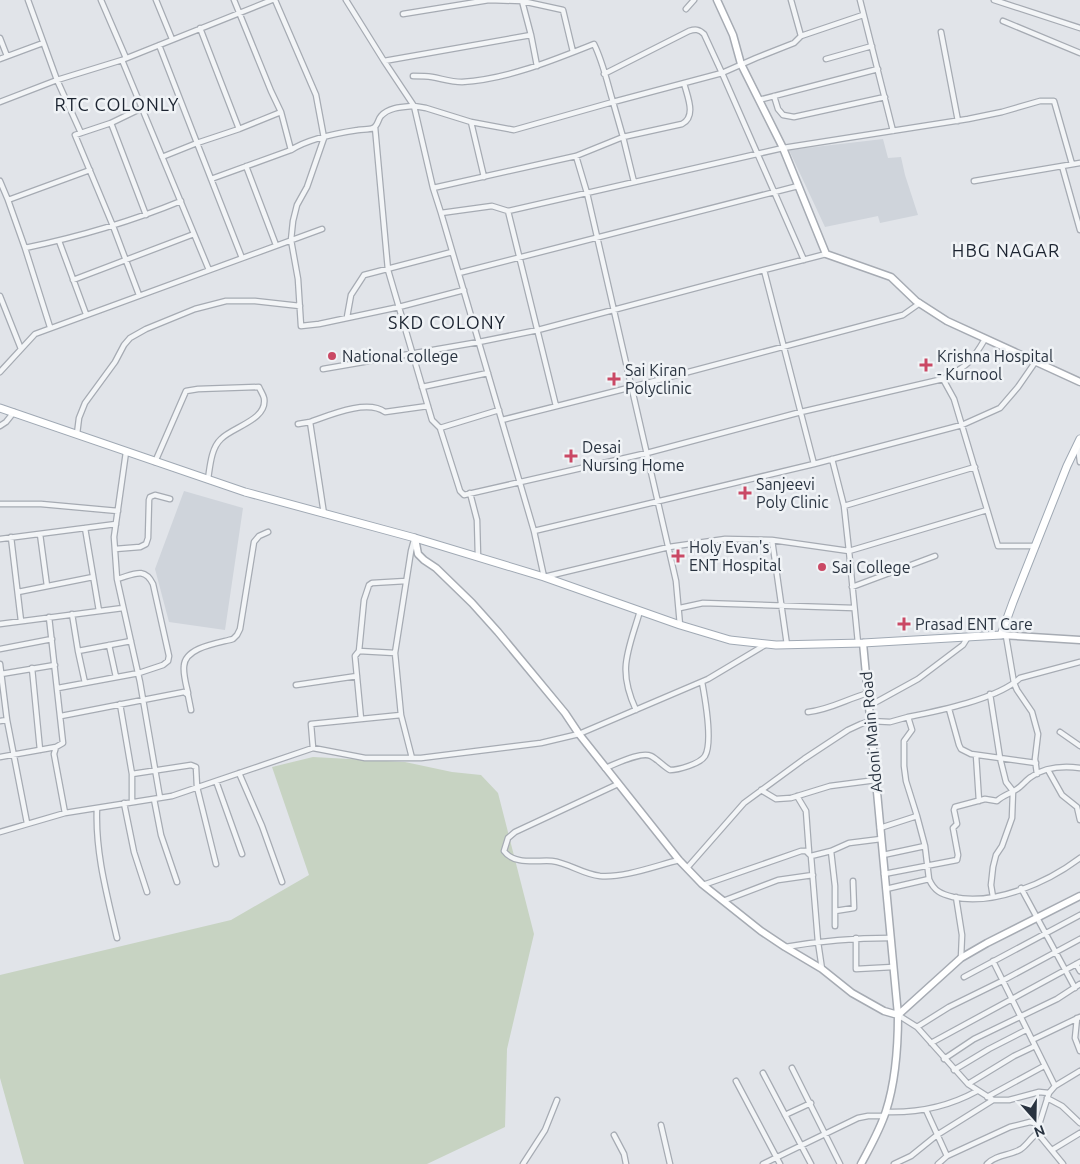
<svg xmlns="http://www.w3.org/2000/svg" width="1080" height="1164" viewBox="0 0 1080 1164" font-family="Ubuntu,sans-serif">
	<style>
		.built { fill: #cfd4db }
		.green { fill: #c7d3c2 }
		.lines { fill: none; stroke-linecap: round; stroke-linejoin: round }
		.street-casing { stroke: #a6abb3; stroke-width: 7 }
		.secondary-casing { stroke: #a6abb3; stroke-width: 9 }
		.primary-casing { stroke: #a0a9b4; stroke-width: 9 }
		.street { stroke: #f3f5f7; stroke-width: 4.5 }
		.secondary { stroke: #fff; stroke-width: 6 }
		.primary { stroke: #fff; stroke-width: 7 }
		.poi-dot { fill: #ca4965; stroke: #f0f3f6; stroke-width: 2 }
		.labels { text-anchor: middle; stroke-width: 5; stroke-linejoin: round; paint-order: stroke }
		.poi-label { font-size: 16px; fill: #293340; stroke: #f0f3f6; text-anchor: start }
		.street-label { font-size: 16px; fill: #293340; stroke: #f0f3f6 }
		.neighbourhood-label { font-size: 18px; letter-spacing: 1px; fill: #1c2431; stroke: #f0f3f6 }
	</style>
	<rect width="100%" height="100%" fill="#e1e4e9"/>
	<path class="built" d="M883,139l5,19 13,-1 4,18 13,40 -38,8 -2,-7 -53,11 -36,-77z
		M184,491l59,17 -18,122 -56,-8 -14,-53z"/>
	<path class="green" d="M313,757l92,5 47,10 29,3 17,18 36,141 -27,115 -2,78 -78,37h-403l-24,-86v-103l231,-55 78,-45 -37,-108z"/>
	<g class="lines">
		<defs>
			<path id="street" d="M28,0l29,80 24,53
				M101,0l25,58
				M156,0l16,39
				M234,0l37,91 10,21 -42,17
				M275,0l41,95 8,43 -17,49 -10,18 -4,16 -2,19 7,39 3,47 18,-2 80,-17 65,-17
				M346,0l38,61
				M860,0l33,131
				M994,0l86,28
				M522,1l9,34
				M686,9l8,-9
				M403,14l86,-14 33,1 41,9 10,42
				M1003,21l77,32
				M941,32l17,89
				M801,36l62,-21
				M0,38l7,18
				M159,45l38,98 42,-14 -39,-101
				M0,59l43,-16
				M826,59l46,-13
				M122,60l87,210
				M604,74l85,-43c6,-2 10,-2 15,3l18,39 82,187
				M413,76c6,0 13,0 19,1 11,2 19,5 30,5 46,-3 89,-21 132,-38 9,18 13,38 19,58l109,-29 34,-15 38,-15 7,-7 -10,-36
				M774,96l4,13 5,6 11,2 91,-20
				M759,100l119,-31
				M0,102l57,-22 65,-20 150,-60
				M414,106l-30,-45 147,-26 6,31
				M471,122l43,8 99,-28 10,35 59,-13c15,-8 5,-28 2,-41
				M111,123l31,-15
				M375,127l13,143 44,150 8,8 20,63 4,4 183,-42 154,-41 142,-33c24,-13 28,-16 42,-40
				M291,150c17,-11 47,-17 67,-20 4,-1 11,0 15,-2 5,-2 5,-9 8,-12 8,-9 22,-9 33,-10
				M576,156l11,37 89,388 4,44
				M162,157l35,-14 45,115
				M246,166l30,79
				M1062,166l18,64
				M211,179l80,-29 -10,-38
				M0,181l8,19
				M974,181l106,-18
				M433,188l-19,-82 12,2 45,14 13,55
				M508,211l48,195
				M441,213l-8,-25 143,-32 47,-19 11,45
				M59,241l27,73
				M25,248l-17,-48 82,-30
				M764,270l62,-16
				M459,273l339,-87
				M73,280l121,-46
				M139,295l-26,-69 -38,-91 36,-12 35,92
				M0,296l21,53
				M347,317l4,-22 13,-20 88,-23
				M50,327l-25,-79c53,-11 105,-26 156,-47
				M323,369l156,-27 59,-12 226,-60 50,194 -280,67
				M0,372l35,-38 287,-105
				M943,379l11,20 44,147h38
				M422,387l66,-14
				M502,420l130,-33 271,-72 17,-12
				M298,424l12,-2
				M0,426l6,-4 8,-10
				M440,428l59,-18
				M77,434l2,-16 6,-15 30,-41 9,-17 6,-7 16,-9 49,-20 31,-8h29l45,5
				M1078,446l2,16
				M126,452l-12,85 3,42 23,103 20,116
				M832,459l12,47 5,45 138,-41
				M155,462l31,-71 12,-2 61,-2c1,3 4,7 5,11 4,22 -32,29 -43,41 -10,9 -11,28 -13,40
				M814,464l148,-39 38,-17 18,-21 18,-26
				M470,493l7,27 1,37
				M0,504h41l77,7
				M844,506l131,-39
				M324,514l-14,-92c20,-7 57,-23 75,-10l43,-6
				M85,528l14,83
				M40,534l7,52
				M11,537l10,84
				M0,539l116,-15
				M772,540l15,105
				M115,549l25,-2 6,-3 2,-6 1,-38 1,-3 5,-2 15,4
				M852,587l83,-31
				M18,592l75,-15
				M680,608l23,-5 151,5
				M72,614l6,37 53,-10
				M0,624l123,-16
				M1006,636l8,47 3,7 15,22 6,22 -3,25 2,15
				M858,643l-9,-92 -77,-11 -47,-1 -56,8 -125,30 -10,-46 -93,-318 51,-7 16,5 275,-63 185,-29 34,-7 38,-11h14l18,63
				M109,645l7,32
				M0,649l52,-10
				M78,651l7,32
				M359,651l5,-51 5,-15 3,-2 34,-2
				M395,653l6,62
				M0,664l7,56
				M32,668l8,82
				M1,674l54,-9
				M296,685l61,-9
				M58,688l81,-15 24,-8 5,-4 1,-5 -16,-72c-9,-18 -20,-9 -36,-5
				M188,693c-2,-9 -5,-19 -4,-27 1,-19 35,-23 49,-27l4,-4 3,-6 14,-87 5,-6 9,-4
				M990,694l10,64 6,24 7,9 -1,27 -10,28 -6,9 -3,12 -2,18 2,12
				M120,704l12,70v28
				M869,706l49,-27 45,-34 5,-8
				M949,709l10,36 2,4 10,5 65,9
				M636,710c-19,-41 -8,-58 4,-99
				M808,712c21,-2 39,-13 60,-19
				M61,716l123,-24 4,3 3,15
				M908,717c30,-6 90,-18 112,-39l60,-16
				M361,719l-6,-63 4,-5 36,2 16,-102 3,-11
				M0,721l7,-1 20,103
				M1060,732l20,14
				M56,747l-2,7 11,59
				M313,748l-2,-24 90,-9 11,43
				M976,755l3,46
				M0,757l56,-10 7,-4 -14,-126
				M605,768c11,-4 36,-17 46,-12 6,3 12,10 19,14 8,0 30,-6 35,-14 8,-14 0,-58 -3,-74
				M1048,770l14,25 15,12 3,13
				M239,773l23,53 20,56
				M132,774l59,-9 5,2 1,20 19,77
				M216,781l26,73
				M618,784l-103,48 -7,6 -4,13c10,14 32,9 48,10 17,2 30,13 48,15 24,2 55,-10 79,-16
				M761,790l15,9 15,-1 39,-12 46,-6
				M797,796l9,15 3,41
				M154,799l7,36 16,47
				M124,803l10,49 13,40
				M97,808c-2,44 10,87 20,130
				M880,828l37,-12 8,30 4,33c5,12 12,15 24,18 41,9 94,-14 127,-39
				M0,832l65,-19 107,-17 141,-48 52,10h56l120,-15 38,-9 129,-55 57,-34
				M831,851l4,35v40
				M883,855l42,-9
				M687,868l57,-65 60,-44 44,-29 13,-6 9,-3 20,1 18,-5 4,13 -8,11v25l2,15 11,35
				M884,874l73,-14 1,-5 -5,-27 4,-4 -3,-14 1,-3 30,-8 12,2c6,-6 13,-7 20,-12 5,-3 9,-9 14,-12 14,-10 33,-11 49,-9
				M703,885l98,-34h5l5,5
				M1021,888l54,100
				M886,889l43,-10
				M956,897l6,38 -1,23
				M723,901l55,-21 35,-5
				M835,911l19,-3 -1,-27
				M856,938v31l37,-2
				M785,947c35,-6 70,-9 105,-9
				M993,961l62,125
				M1076,964l4,7
				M822,969l-4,-27 -7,-86 20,-5 18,-8 32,-4
				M964,977l116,-62
				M898,1015l19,12 51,57 25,16h16l30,-8 10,1
				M1077,1018l-2,20 5,13
				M917,1027l32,-20 53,-26 78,-42
				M1032,1040l48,-23
				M931,1043l149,-81
				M944,1059l30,-20 83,-40 23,-15
				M792,1068l48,96
				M954,1070l35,-21 37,-19
				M763,1073l48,91
				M736,1081l44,83
				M968,1084l46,-28 21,-10
				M987,1097l57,-31
				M1047,1098l15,8 18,17
				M926,1110l21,46
				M886,1112c33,1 62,-5 91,-21
				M785,1115l26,-12
				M661,1125l9,39
				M614,1135l10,19 2,10
				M1052,1150l28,-17
				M523,1164l22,-34 12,-30
				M763,1164l95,-46 10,-2h16
				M894,1164l17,-8 26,-21 56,-35
				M938,1164l9,-8 63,-29 20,-5 9,2
				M987,1164c10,-10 23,-8 34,-15 7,-5 10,-12 18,-17
				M1063,1164l-23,-28 -2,-8 11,-35 6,-7 25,-15"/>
			<path id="secondary" d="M717,0l16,35 8,29 42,84 43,106 65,23 25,24 31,20 133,61
				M415,538l3,16 6,6 12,8 36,35 26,29 67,81 14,21 100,126 23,24 59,47 24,16 37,22 30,24 32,18 14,4 63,-57 26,-15 93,-47
				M1001,635l79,5
				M861,1164c9,-17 19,-34 25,-53 10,-31 12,-63 12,-96l-35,-372"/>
			<path id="primary" d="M0,408l245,84 170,46 129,39 136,48 50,15 46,5 87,-2 138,-8 12,-33 54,-136 13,-27"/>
		</defs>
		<use href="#street" class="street-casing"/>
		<use href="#secondary" class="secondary-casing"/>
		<use href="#primary" class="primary-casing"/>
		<use href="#street" class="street"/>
		<use href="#secondary" class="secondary"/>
		<use href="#primary" class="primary"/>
	</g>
	<g class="poi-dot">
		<circle cx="332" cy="356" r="5"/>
		<path d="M923.5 357.5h5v5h5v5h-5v5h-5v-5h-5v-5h5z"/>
		<path d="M611.5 371.5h5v5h5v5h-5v5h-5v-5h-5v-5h5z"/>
		<path d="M568.5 448.5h5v5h5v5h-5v5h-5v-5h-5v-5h5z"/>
		<path d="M742.5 485.5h5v5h5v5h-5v5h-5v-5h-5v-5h5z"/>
		<path d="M675.5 548.5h5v5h5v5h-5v5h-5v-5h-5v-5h5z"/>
		<circle cx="822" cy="567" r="5"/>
		<path d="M901.5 616.5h5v5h5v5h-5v5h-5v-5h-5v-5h5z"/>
	</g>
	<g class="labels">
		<g class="poi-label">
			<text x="342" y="362">National college</text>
			<text x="937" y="362">Krishna Hospital<tspan x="937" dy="18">- Kurnool</tspan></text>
			<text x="625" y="376">Sai Kiran<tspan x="625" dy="18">Polyclinic</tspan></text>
			<text x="582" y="453">Desai<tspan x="582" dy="18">Nursing Home</tspan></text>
			<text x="756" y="490">Sanjeevi<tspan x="756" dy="18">Poly Clinic</tspan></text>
			<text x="689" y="553">Holy Evan's<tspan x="689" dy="18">ENT Hospital</tspan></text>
			<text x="832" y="573">Sai College</text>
			<text x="915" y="630">Prasad ENT Care</text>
		</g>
		<g class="street-label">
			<text transform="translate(871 732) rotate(-95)" y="6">Adoni Main Road</text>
		</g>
		<g class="neighbourhood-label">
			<text x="117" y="111">RTC COLONLY</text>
			<text x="1006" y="257">HBG NAGAR</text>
			<text x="447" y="329">SKD COLONY</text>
		</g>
	</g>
	<g transform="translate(1035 1119) rotate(160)" stroke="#f0f3f6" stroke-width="4" paint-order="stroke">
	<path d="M0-4L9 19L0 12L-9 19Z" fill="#293340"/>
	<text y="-8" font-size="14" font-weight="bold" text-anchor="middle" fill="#293340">N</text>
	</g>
</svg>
